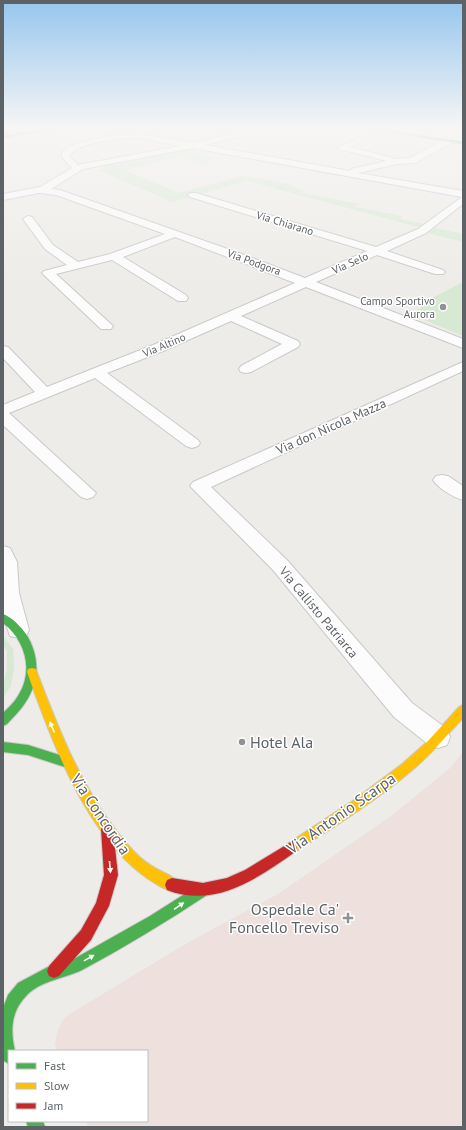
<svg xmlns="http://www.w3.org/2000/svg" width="466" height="1130" viewBox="0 0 466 1130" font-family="'PT Sans',sans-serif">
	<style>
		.medical { fill: #ede0dd }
		.green { fill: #d7e9d3 }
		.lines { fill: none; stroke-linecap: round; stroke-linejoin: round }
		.street-casing { stroke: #c9c9c9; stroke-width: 2 }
		.fast-casing { stroke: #cacaca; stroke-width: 2 }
		.slow-casing { stroke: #cacaca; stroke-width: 2 }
		.jam-casing { stroke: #cacaca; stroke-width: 2 }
		.street { fill: #fcfcfc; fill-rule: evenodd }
		.fast { fill: #4caf50; fill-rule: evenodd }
		.slow { fill: #ffc107; fill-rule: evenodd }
		.jam { fill: #c62828; fill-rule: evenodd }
		.oneway { fill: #f6fbf6 }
		.poi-dot { fill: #909294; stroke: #fff; stroke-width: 1.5 }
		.labels { text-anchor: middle; stroke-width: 3; stroke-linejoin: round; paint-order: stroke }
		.far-street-label { font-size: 11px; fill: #5d6266; stroke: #fff }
		.far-poi-label { font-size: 11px; fill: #5d6266; stroke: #fff; text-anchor: end }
		.street-label { font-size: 13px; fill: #5d6266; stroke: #fff }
		.near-poi-label { font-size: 16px; fill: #5d6266; stroke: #fff; text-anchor: start }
		.near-street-label { font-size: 16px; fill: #5d6266; stroke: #fff }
	</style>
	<rect width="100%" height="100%" fill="#eeece8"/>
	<path class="medical" d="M463,752v375h-375l-3,-6h62v-70h-90l-2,-7 2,-11 5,-12 6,-6 119,-72 91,-49 113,-78 59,-48z"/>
	<path class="green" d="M185,148h9l31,6 -25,-5 -8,4 23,4 -11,8 -22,-9 -57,14 54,23 64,-17 42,7 19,8 -2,2 57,11 -4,3 48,9 -3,3 23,5 -5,3 -171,-46 -75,21 -74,-32 8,-2 -6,-3z
		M435,228l28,6v8l-35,-9z
		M463,282v54l-53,-22 25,-14 -3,-2z
		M3,636l10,13 1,19 -3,18 -8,12v-13l4,-16v-18l-4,-5z"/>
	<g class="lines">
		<defs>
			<path id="street" d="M265,127h11l-1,2 -70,16 145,26 1,-2 36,-8 -48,-12 -1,-2 15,-6 4,2 -7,4 46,12 14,-1 35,-19h6v4l-36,20 -18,1 -39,9 105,18v13l-37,29 -39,18 56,19 2,2 -2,2h-8l-58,-19 -61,27 147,57v9l-157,-61 -65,29 57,25 2,3 -2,3 -47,25 -5,1 -5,-1 -2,-3 2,-3 41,-22 -51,-23 -68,30 -56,22 91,67 2,3 -2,3 -6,2 -6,-2 -91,-68 -86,35 87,80 -3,4 -6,2 -6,-2 -78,-72v-20l32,-13 -32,-34v-12l5,1 39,40 106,-42 142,-62 -120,-46 -52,20 63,38 2,3 -2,3h-8l-66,-41 -56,14 57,52 -2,3h-10l-57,-54 -2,-2 2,-2 23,-6 -22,-16 -22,-30 5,-3 4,1 21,28 25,17 32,-8 55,-20 -109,-39 -17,-2 -36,7v-6l37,-7 32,-19 -10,-11v-4l7,-6 9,-4 34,-8 28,-1 53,9zM140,138l40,8 -102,19 -8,-8v-3c19,-14 47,-16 70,-16zM193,148l269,49 -44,32 -42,18 -180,-54h-6l-2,2 2,2 177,54 -62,27 -66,-25 -179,-63 -9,-1 32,-20z
				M463,362v9l-252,116 76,73 125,143 35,26 3,8 -3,8 -9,3 -9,-3 -35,-28 -121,-147 -83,-84 3,-4z
				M442,475l6,1 15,10v14c-10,-3 -24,-11 -30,-20l3,-4z
				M3,546l7,2 7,14 2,31 10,37 -3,6 -8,2 -8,-2 -7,-21z"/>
			<path id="fast" d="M56,127h5l-58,11v-2z
				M365,127l98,15v2l-97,-16z
				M3,614c9,3 18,13 23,20 14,22 14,47 -1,69 -5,8 -12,14 -18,21l-4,2v-13c5,-5 11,-10 15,-17 16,-25 8,-55 -15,-73z
				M3,742l25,3 44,14 2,4 -2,4 -4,1 -40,-13 -25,-3z
				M202,883l5,2 2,5 -2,5c-41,27 -82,52 -125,75 -16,8 -42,11 -55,25 -16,16 -17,35 -12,56h-6v13l-5,-3 -1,-53 5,-13 10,-12 30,-16 24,-7 78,-44z
				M26,1121h17l2,6h-17z"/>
			<path id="slow" d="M32,668l4,1 1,3c23,61 47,122 90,172 7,8 16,17 25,22 8,6 23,9 27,19l-2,5 -5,2c-79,-33 -118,-146 -145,-220l1,-3z
				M463,705v13c-17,18 -33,38 -53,54 -36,30 -76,55 -115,80l-4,2 -4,-2 -2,-4 2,-4 67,-44 48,-36 26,-23 31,-34z"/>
			<path id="jam" d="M107,823l4,2 2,4 5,46 -9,31 -18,34 -32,36 -5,2 -5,-2 -2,-5 2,-5 32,-36 15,-27 8,-28 -3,-46 2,-4z
				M291,842l4,2 2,4 -2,4c-37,26 -80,57 -128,38l-2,-5 2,-5 5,-2 31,5 24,-5 18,-8z"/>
		</defs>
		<use href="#street" class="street-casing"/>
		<use href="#fast" class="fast-casing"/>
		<use href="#slow" class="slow-casing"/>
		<use href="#jam" class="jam-casing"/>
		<use href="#street" class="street"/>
		<use href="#fast" class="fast"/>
		<use href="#slow" class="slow"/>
		<use href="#jam" class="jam"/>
	</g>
	<defs><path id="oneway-solid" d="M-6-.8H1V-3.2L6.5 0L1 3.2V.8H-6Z"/></defs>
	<g class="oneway">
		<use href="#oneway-solid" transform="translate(52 727) rotate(-114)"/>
		<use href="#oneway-solid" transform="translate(110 867) rotate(85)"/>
		<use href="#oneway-solid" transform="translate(179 906) rotate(-34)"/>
		<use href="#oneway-solid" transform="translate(89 958) rotate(-29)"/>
	</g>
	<linearGradient id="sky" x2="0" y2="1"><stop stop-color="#96c6ee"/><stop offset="0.45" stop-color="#f7f6f5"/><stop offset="1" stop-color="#f7f6f5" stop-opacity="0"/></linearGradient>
	<rect width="466" height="285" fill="url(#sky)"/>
	<g class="poi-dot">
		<circle cx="443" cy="307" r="4"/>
		<circle cx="242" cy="742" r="4"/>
		<path d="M346 912h4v4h4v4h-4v4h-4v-4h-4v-4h4z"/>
	</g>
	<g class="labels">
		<g class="far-street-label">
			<text transform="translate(285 223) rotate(17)" y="4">Via Chiarano</text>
			<text transform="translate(254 262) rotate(20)" y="4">Via Podgora</text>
			<text transform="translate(350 263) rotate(-24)" y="4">Via Selo</text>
			<text transform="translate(164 345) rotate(-23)" y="4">Via Altino</text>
		</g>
		<g class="far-poi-label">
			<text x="435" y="305">Campo Sportivo<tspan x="435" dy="13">Aurora</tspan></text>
		</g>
		<g class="street-label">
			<text transform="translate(331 426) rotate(-24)" y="5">Via don Nicola Mazza</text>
			<text transform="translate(319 612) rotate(50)" y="5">Via Callisto Patriarca</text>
		</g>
		<g class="near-poi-label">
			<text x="250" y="748">Hotel Ala</text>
			<text x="339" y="915" text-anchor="end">Ospedale Ca'<tspan x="339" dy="18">Foncello Treviso</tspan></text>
		</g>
		<g class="near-street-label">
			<text transform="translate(341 813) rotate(-35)" y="6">Via Antonio Scarpa</text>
			<text transform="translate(101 814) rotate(56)" y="6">Via Concordia</text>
		</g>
	</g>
	<rect width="466" height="1130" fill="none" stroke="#5d6266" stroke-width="8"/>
	<rect x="8" y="1050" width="140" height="72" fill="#ffffff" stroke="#bec0c2"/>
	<rect x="16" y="1063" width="20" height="6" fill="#4caf50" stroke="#bec0c2"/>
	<text x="44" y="1070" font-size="12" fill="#5d6266">Fast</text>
	<rect x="16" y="1083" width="20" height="6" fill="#ffc107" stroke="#bec0c2"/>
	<text x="44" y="1090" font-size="12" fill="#5d6266">Slow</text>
	<rect x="16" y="1103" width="20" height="6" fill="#c62828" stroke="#bec0c2"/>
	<text x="44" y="1110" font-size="12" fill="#5d6266">Jam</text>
</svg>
